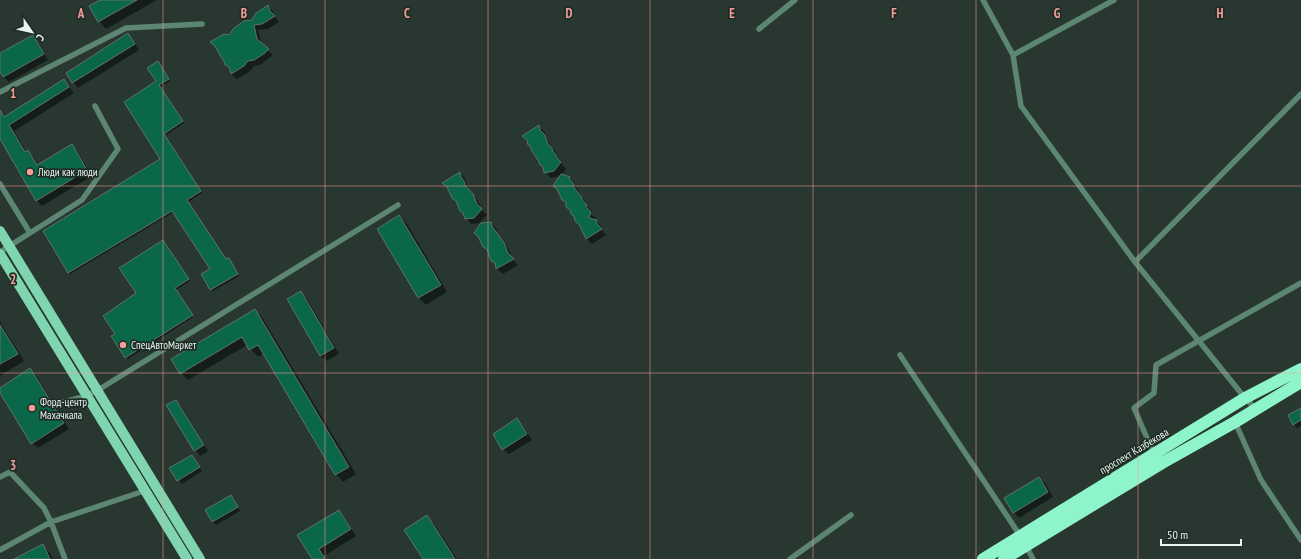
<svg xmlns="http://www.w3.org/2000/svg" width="1301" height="559" viewBox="0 0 1301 559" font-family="'PT Sans Narrow',sans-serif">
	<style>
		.shadow { fill: #0007 }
		.building { fill: #0b674a; stroke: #61726a }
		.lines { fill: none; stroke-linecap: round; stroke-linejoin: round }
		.lane { stroke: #5d8573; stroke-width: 5.5 }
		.primary { stroke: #80d5b1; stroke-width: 10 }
		.highway { stroke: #8df5c9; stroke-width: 12 }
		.grid { fill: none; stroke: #f59c96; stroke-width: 1; stroke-opacity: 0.55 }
		.poi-dot { fill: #f59c96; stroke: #1e2d26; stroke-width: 1.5 }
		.labels { text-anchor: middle; stroke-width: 3.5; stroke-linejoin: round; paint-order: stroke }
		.poi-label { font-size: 11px; fill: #eaf3ef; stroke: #1e2d26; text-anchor: start }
		.street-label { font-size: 11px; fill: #eaf3ef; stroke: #1e2d26 }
		.grid-label { font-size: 13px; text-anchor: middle; font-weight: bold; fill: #f59c96; stroke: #1e2d26; stroke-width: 3.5; stroke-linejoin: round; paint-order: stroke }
	</style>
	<rect width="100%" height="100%" fill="#283730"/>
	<path class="shadow" d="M102,0h55l-51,29 -7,-8z
		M268,6l5,6 2,5 4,5 -11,7 -10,1 4,15 11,10 -13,10 -6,1 -5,6 -12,7 -6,-5 -1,-6 -4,-4 3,-28 23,-15z
		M128,35l5,5 6,10 -61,38 -5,-6z
		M33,36l5,6 10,18 -39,22 -6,-6 -3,-6v-16z
		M159,64l11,17 -10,6 24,36 -19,13 37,57 -14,9 38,58 4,1 9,15 -26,15 -10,-17 8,-5 -37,-57 -104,62 -26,-43 118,-72 -5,-77z
		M64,81l10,12 -60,38 13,22 1,-1 6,5 4,8 34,-20 5,6 15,25 -50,30 -6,-6 -36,-63v-22l2,-1 3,4z
		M539,127l6,5v5l12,17 1,4 3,3 1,3 4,5 -5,6 8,3 6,5 -1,2 5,6 -1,2 9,11v2l5,5 -1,3 5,4 -1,3 7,6 -1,2 5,6 -14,9 -5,-5 -6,-14 -18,-25 -2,-24 -10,2 -6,-6 -1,-4 -16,-27 -5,-4z
		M460,173l5,5 1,6 3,3 1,4 8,10 4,9 5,5 -8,8 -8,1 -5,-6z
		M399,216l8,8 40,68 -21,13 -7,-7 -41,-69z
		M491,223l6,6v4l12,17 4,10 5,5 -15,9 -6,-5 -1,-6 -8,-13 -4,-3z
		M165,242l25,39 -14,9 17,27 -65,42 -16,-23 4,-2z
		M301,292l5,5 33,57 -13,7 -5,-5 -33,-57z
		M255,310l7,7 94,157 -13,8 -7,-8 -72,-121 -6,4 -11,-12 -59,35 -7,-7z
		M0,322l24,39 -24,15z
		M30,369l5,5 34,55 -31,19 -6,-5 -32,-52v-2z
		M176,401l5,5 27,45 -8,5 -5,-6z
		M1301,409v17l-4,2 -3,-4z
		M517,420l5,5 10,15 -23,14 -6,-5z
		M192,456l10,15 -20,13 -11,-15z
		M1039,478l6,5 8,14 -34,21 -5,-6z
		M230,496l10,15 -24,14 -3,-3z
		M339,511l6,7 11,18 -32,20 3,3h-14z
		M427,516l7,8 23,35h-33z
		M43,546l7,7 3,6h-36z"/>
	<path class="building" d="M100,0h37l-39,22 -9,-16z
		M268,5l2,6 5,5 -13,8 -8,1 3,14 12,10 -4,4 -11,7 -6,1 -4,5 -13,8 -2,-7 -4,-2 -1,-4 -3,-4 -6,-11 -5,-4 14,-8 5,1 5,-7 10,-7 8,-1 3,-6z
		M128,33l7,11 -63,39 -6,-10z
		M33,35l11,19 -41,23 -3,-5v-19z
		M158,61l11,18 -10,6 24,36 -19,13 37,57 -14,9 39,59 3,-1 9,16 -28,16 -9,-16 9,-5 -38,-58 -104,62 -25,-42 117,-72 -36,-57 32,-21 -9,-13z
		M64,79l5,8 -60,38 16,27 3,-2 9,15 35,-21 15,26 -51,31 -36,-62v-29l4,7z
		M539,125l1,5 4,4 4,10 4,4 1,3 3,4 1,3 4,4 -7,9 -10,2 -1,-6 -3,-2 -2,-5 -6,-9 -2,-5 -2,-1 -1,-5 -5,-4z
		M460,172l1,5 3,4 1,4 8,9 4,10 5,5 -8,9 -9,1 -2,-6 -3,-2 -4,-10 -4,-3 -5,-11 -5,-4z
		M561,174l9,3 -1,2 5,5 -1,2 9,12v2l5,5 -1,2 5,5 -2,6 8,2 -1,3 6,6 -16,10 -7,-15 -4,-3 -1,-5 -3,-2 -1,-4 -4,-3v-5l-4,-2 -5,-11 -4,-3z
		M399,215l42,70 -23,13 -41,-69z
		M491,222l1,4 12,17 4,10 6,6 -18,10 -1,-6 -4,-2 -4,-12 -4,-2 -5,-11 -4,-3 7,-10z
		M163,240l26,39 -14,9 18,27 -68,43 -14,-22 4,-2 -12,-18 33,-23 -17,-25z
		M301,291l33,57 -14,8 -33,-57z
		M255,309l94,158 -14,8 -77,-130 -9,5 -7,-13 -62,37 -9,-15z
		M0,325l18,29 -18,10z
		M30,368l34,55 -33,21 -31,-51v-5z
		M176,400l28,45 -10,6 -28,-46z
		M1301,408v12l-8,5 -5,-10z
		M517,418l10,16 -25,16 -9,-16z
		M192,455l8,12 -23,14 -8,-13z
		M1039,477l9,15 -35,21 -9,-15z
		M231,495l7,12 -26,15 -7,-12z
		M339,510l12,19 -32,20 6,10h-13l-15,-24z
		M427,515l28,44h-32l-19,-29z
		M43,544l7,15h-36z"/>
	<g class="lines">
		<path class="lane" d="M983,0l30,55 8,51 114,156 110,136 11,11
			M759,29l36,-29
			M1013,55l101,-55
			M0,92l126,-64 76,-4
			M0,184l30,49
			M0,252l82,-52 36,-51 -23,-43
			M1135,262l166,-168
			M900,355l121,182
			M60,403l26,-7 12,-6 300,-185
			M1235,422l26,58 40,60
			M1154,454l-20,-46 20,-15 2,-28 145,-82
			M0,477l10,-5 34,36 7,14 14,37
			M1026,546l7,13
			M0,550l51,-28 96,-32
			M790,559l61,-44"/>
		<path class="primary" d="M0,231l200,328
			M0,254l187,305"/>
		<path class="highway" d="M983,559l262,-161 56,-29
			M1004,559l158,-96 73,-41 66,-40"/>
	</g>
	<path class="grid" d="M163,0v559M325,0v559M488,0v559M650,0v559M813,0v559M976,0v559M1138,0v559M0,186h1301M0,373h1301"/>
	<g class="poi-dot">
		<circle cx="30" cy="172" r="4"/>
		<circle cx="123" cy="345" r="4"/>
		<circle cx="32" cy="408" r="4"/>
	</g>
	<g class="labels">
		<g class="poi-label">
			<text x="38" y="176">Люди как люди</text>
			<text x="131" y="349">СпецАвтоМаркет</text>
			<text x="40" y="406">Форд-центр<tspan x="40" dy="13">Махачкала</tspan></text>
		</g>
		<g class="street-label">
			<text transform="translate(1134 451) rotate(-31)" y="4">проспект Казбекова</text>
		</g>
	</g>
	<g class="grid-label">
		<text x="81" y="18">A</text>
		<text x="244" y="18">B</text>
		<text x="407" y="18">C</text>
		<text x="569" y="18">D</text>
		<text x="732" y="18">E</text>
		<text x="894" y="18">F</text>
		<text x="1057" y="18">G</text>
		<text x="1220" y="18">H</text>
		<text x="13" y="98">1</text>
		<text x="13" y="284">2</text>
		<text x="13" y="470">3</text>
	</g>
	<g transform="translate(32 32) rotate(124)" stroke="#1e2d26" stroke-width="3" paint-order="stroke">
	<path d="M0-3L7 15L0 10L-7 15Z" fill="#eaf3ef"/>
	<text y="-6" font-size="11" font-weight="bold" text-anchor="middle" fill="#eaf3ef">С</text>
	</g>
	<path d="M1161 539v6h80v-6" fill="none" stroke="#eaf3ef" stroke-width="2"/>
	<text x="1167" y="539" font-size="12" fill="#eaf3ef" stroke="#1e2d26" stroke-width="3" paint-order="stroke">50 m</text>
</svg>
